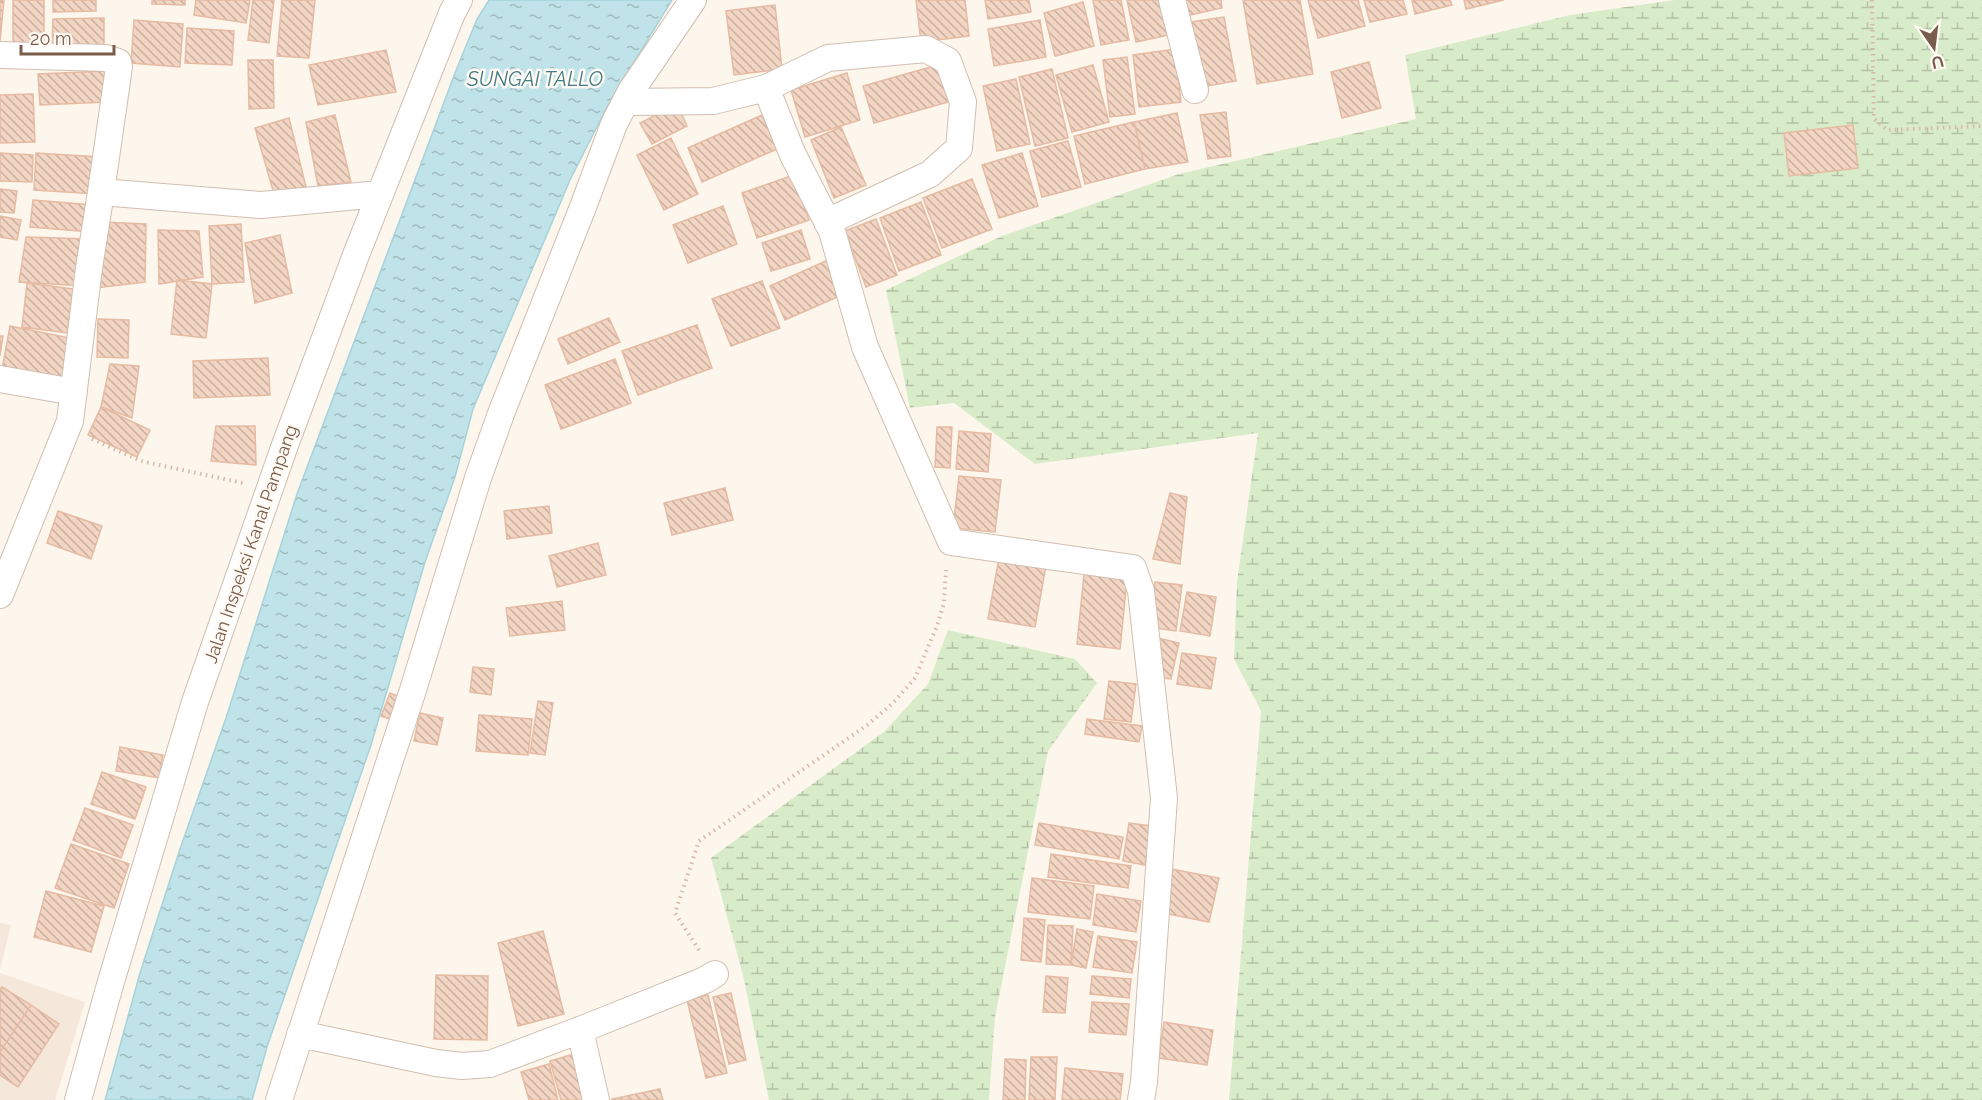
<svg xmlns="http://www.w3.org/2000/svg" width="1982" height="1100" viewBox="0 0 1982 1100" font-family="Raleway,sans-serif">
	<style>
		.residential { fill: #f5e8da }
		.wetland { fill: url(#wetland-marsh) }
		.water { fill: url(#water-ripples); stroke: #a5d3da; stroke-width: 1.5 }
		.building { fill: url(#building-back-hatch); stroke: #e6bba3; stroke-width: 1.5 }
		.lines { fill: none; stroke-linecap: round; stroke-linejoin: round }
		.minor-casing { stroke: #d1beb0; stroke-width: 28 }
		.path { stroke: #d9b8a5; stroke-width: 4; stroke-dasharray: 1.5 4.5; stroke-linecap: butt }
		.minor { stroke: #fff; stroke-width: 26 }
		.labels { text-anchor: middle; stroke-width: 5; stroke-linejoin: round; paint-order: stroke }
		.street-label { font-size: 18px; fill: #7a5c4d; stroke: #fffaf3 }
		.water-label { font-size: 20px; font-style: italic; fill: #437c86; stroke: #fffaf3 }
	</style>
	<defs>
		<pattern id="wetland-marsh" width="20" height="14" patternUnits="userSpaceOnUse" patternTransform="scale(1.5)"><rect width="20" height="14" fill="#d8ecc9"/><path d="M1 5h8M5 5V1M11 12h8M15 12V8" fill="none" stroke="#b4c2a5"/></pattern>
		<pattern id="water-ripples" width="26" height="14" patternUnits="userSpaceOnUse" patternTransform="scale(1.5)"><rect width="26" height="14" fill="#bfe3e8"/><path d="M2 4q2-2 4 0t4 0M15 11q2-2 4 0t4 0" fill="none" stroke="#a0bbbe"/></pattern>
		<pattern id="building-back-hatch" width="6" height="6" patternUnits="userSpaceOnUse" patternTransform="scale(1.5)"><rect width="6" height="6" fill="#f3d5c3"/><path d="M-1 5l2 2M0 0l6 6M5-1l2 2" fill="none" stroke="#cab0a1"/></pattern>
	</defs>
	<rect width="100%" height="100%" fill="#fdf6ec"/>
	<path class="residential" d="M0,923l11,2 -11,45z
		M0,973l85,29 -30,98h-55z"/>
	<path class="wetland" d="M1675,0h307v1100h-753l32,-389 -27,-52 3,-77 21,-149 -223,31 -81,-61 -44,5 -24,-118 116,-54 177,-62 237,-55 -11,-64 165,-40z
		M948,630l127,29 22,24 -49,68 -53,266 -6,83h-220l-26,-125 -32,-117 174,-127 43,-47z"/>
	<path class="water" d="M489,0h183l-64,105 -38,75 -97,229 -18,68 -30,85 -54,183 -104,302 -15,53h-147l35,-127 40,-124 46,-131 71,-224 158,-421 22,-54z"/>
	<path class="building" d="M0,0h4l-4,41z
		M13,0h31v49l-31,1z
		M53,0h43v11l-43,1z
		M152,0h33v5l-33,-1z
		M196,0h54l-4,23 -52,-8z
		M253,0h21l-5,43 -21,-3z
		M282,0h33l-6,58 -32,-2z
		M916,0h49l4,36 -48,6z
		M985,0h44l2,12 -43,7z
		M1093,0h28l8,40 -28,5z
		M1127,0h35l7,35 -33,7z
		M1177,0h44l1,8 -41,9z
		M1243,0h57l13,74 -56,10z
		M1308,0h50l7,26 -47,12z
		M1364,0h39l4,14 -37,8z
		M1412,0h38l2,5 -37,9z
		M1464,0h40l-38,9z
		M1083,2l11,44 -39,10 -11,-43z
		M775,5l7,64 -48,6 -8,-64z
		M1224,17l12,64 -34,6 -11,-65z
		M104,18v30h-52l1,-29z
		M134,20l49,4 -3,43 -49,-4z
		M1040,20l6,37 -52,9 -6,-37z
		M187,28l47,3 -2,34 -47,-2z
		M1175,49l6,53 -42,5 -6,-52z
		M386,50l10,42 -78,13 -9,-40z
		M1127,57l8,57 -25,3 -7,-57z
		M248,60h25l1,48 -25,1z
		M1369,62l12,46 -39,10 -11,-46z
		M938,65l10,37 -74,21 -11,-37z
		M1093,65l16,57 -37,10 -16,-57z
		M1052,69l16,69 -33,8 -16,-69z
		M105,71l1,31 -66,3 -2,-31z
		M847,73l13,47 -55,17 -14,-47z
		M1016,79l14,65 -33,7 -14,-65z
		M33,94l2,48 -35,1v-48z
		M677,104l10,22 -35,18 -12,-21z
		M1226,112l5,44 -23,3 -8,-44z
		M1177,113l11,49 -43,7 -11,-47z
		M335,115l16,67 -33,4 -12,-64z
		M762,115l15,34 -75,33 -14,-34z
		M289,118l18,73 -33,3 -19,-66z
		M1134,122l11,47 -60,15 -11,-48z
		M1853,125l5,43 -69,8 -5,-43z
		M841,127l25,58 -32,13 -23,-58z
		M671,138l27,56 -34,16 -27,-55z
		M1068,141l13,46 -39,10 -12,-46z
		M0,153l33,2 -1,27 -32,-1z
		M36,153l64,4 -3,37 -63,-4z
		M1022,153l16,53 -39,12 -17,-53z
		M794,175l15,45 -52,18 -15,-45z
		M972,179l20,50 -50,19 -19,-50z
		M0,189l17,2 -3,22 -14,-1z
		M33,200l60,5 -2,27 -61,-5z
		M921,202l20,53 -42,16 -19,-53z
		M723,206l14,38 -49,19 -15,-38z
		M0,216l21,4 -4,20 -17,-3z
		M876,219l21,56 -31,12 -21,-56z
		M102,222l44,2 -1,58 -49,6z
		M241,224l3,58 -32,2 -3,-58z
		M158,230l41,1 4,46 -44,7z
		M801,230l9,29 -39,12 -9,-28z
		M280,235l12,58 -37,10 -10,-60z
		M26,237l64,2 -6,47 -65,-4z
		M828,260l16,34 -59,26 -15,-34z
		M177,280l35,4 -6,54 -35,-4z
		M762,281l18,47 -49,18 -19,-47z
		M27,283l46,6 -6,44 -45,-6z
		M609,318l11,24 -52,22 -10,-25z
		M98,319l31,1 -1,38 -31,-1z
		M697,325l15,43 -74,27 -16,-44z
		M10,326l60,12 -9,48 -60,-11z
		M0,336h3l-3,20z
		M268,358l2,37 -76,3 -1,-37z
		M615,359l16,44 -70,26 -16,-44z
		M110,364l29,2 -7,52 -31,-11z
		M101,407l49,23 -13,27 -49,-22z
		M216,426h39l1,39 -45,-4z
		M937,427h15l-2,41 -15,-1z
		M959,431l32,3 -3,38 -32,-3z
		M959,476l42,4 -6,52 -42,-4z
		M725,488l8,32 -61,15 -8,-32z
		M1170,493l17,4 -7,67 -27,-5z
		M549,506l3,27 -45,6 -3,-28z
		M58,511l44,15 -11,33 -44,-16z
		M598,543l8,32 -49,12 -8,-31z
		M1000,552l47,8 -12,67 -47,-8z
		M1084,574l43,5 -7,70 -43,-5z
		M1155,582l27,3 -6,46 -27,-4z
		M1187,592l29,5 -6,39 -30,-5z
		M562,601l3,29 -55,6 -4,-28z
		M1158,638l21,5 -8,36 -21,-3z
		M1182,653l34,5 -5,31 -34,-5z
		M473,667l21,2 -3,26 -21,-3z
		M1109,681l27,3 -5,38 -27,-3z
		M390,693l15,6 -9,22 -15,-5z
		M538,701l15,2 -8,52 -15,-2z
		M420,713l23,5 -6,27 -23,-4z
		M479,715l53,4 -4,36 -52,-4z
		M1087,719l55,7 -3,16 -54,-8z
		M120,747l43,8 -4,23 -43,-7z
		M102,772l44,15 -11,32 -44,-15z
		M85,808l48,17 -12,33 -48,-18z
		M1039,823l84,14 -4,22 -84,-14z
		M1129,823l22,3 -6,39 -22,-4z
		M71,844l58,20 -15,44 -59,-20z
		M1051,854l80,12 -3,22 -80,-11z
		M1166,868l53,10 -10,44 -51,-10z
		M1032,878l62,8 -4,33 -62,-7z
		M46,891l58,15 -13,46 -57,-15z
		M1097,894l44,7 -5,31 -43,-7z
		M1024,918l21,2 -4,42 -20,-2z
		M1048,925l25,1 -2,39 -25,-1z
		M1077,929l16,3 -7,36 -15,-3z
		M543,931l21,83 -46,12 -20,-83z
		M1098,936l39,6 -5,31 -39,-6z
		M436,975l52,1 -1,64 -53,-1z
		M1046,976l22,2 -3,35 -22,-1z
		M1092,976l39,3 -2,19 -39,-4z
		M2,987l29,18 -31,47v-63z
		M731,993l15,67 -17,4 -16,-67z
		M708,995l19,78 -21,5 -19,-78z
		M1092,1002l37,2 -3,31 -37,-3z
		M31,1005l28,19 -41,63 -18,-12v-23z
		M1164,1022l49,8 -6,35 -48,-7z
		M577,1053l14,47h-30l-11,-39z
		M1031,1057h26l-2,43h-26z
		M1005,1059l21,1 -1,40h-22z
		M549,1064l9,36h-29l-8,-28z
		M1065,1068l58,6 -3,26h-58z
		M660,1089l3,11h-51v-1z"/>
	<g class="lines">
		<defs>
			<path id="minor" d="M1172,0l23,90
				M0,55l106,3 12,4 1,5 -18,125 160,13 119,-11
				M766,88l62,-30 98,-9 22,12 15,41 -4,46 -29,26 -103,48
				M626,102l87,-1 53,-13 27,67 39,76 33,116 86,195 182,26 8,23 23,207 -20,284 -3,18
				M0,379l74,13
				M0,595l70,-174 19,-153 12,-76
				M580,1030l16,70
				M300,1034l136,29 26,3 28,-2 90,-34 125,-50 10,-6
				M78,1100l32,-115 85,-283 90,-257 71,-190 96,-242 7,-13
				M279,1100l134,-410 65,-212 24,-67 81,-204 31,-83 17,-33 62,-91"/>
		</defs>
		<use href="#minor" class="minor-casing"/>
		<path class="path" d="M1872,0l2,119 13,11 95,-4
			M92,439l49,22 102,22
			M699,950l-24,-37 24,-72 167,-115 27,-23 22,-25 22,-52 7,-23 2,-33"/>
		<use href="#minor" class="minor"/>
	</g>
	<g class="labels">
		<g class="street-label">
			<text transform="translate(251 544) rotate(-71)" y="6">Jalan Inspeksi Kanal Pampang</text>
		</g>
		<g class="water-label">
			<text x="535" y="86">SUNGAI TALLO</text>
		</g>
	</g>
	<g transform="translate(1934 48) rotate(166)" stroke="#fffaf3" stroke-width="4.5" paint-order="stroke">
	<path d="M0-4.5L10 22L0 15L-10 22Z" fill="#7a5c4d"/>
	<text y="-9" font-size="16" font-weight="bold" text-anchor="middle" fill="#7a5c4d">U</text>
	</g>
	<path d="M21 45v9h93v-9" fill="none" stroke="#7a5c4d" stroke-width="3"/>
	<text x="30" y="45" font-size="18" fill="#7a5c4d" stroke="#fffaf3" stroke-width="4.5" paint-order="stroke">20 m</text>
</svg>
